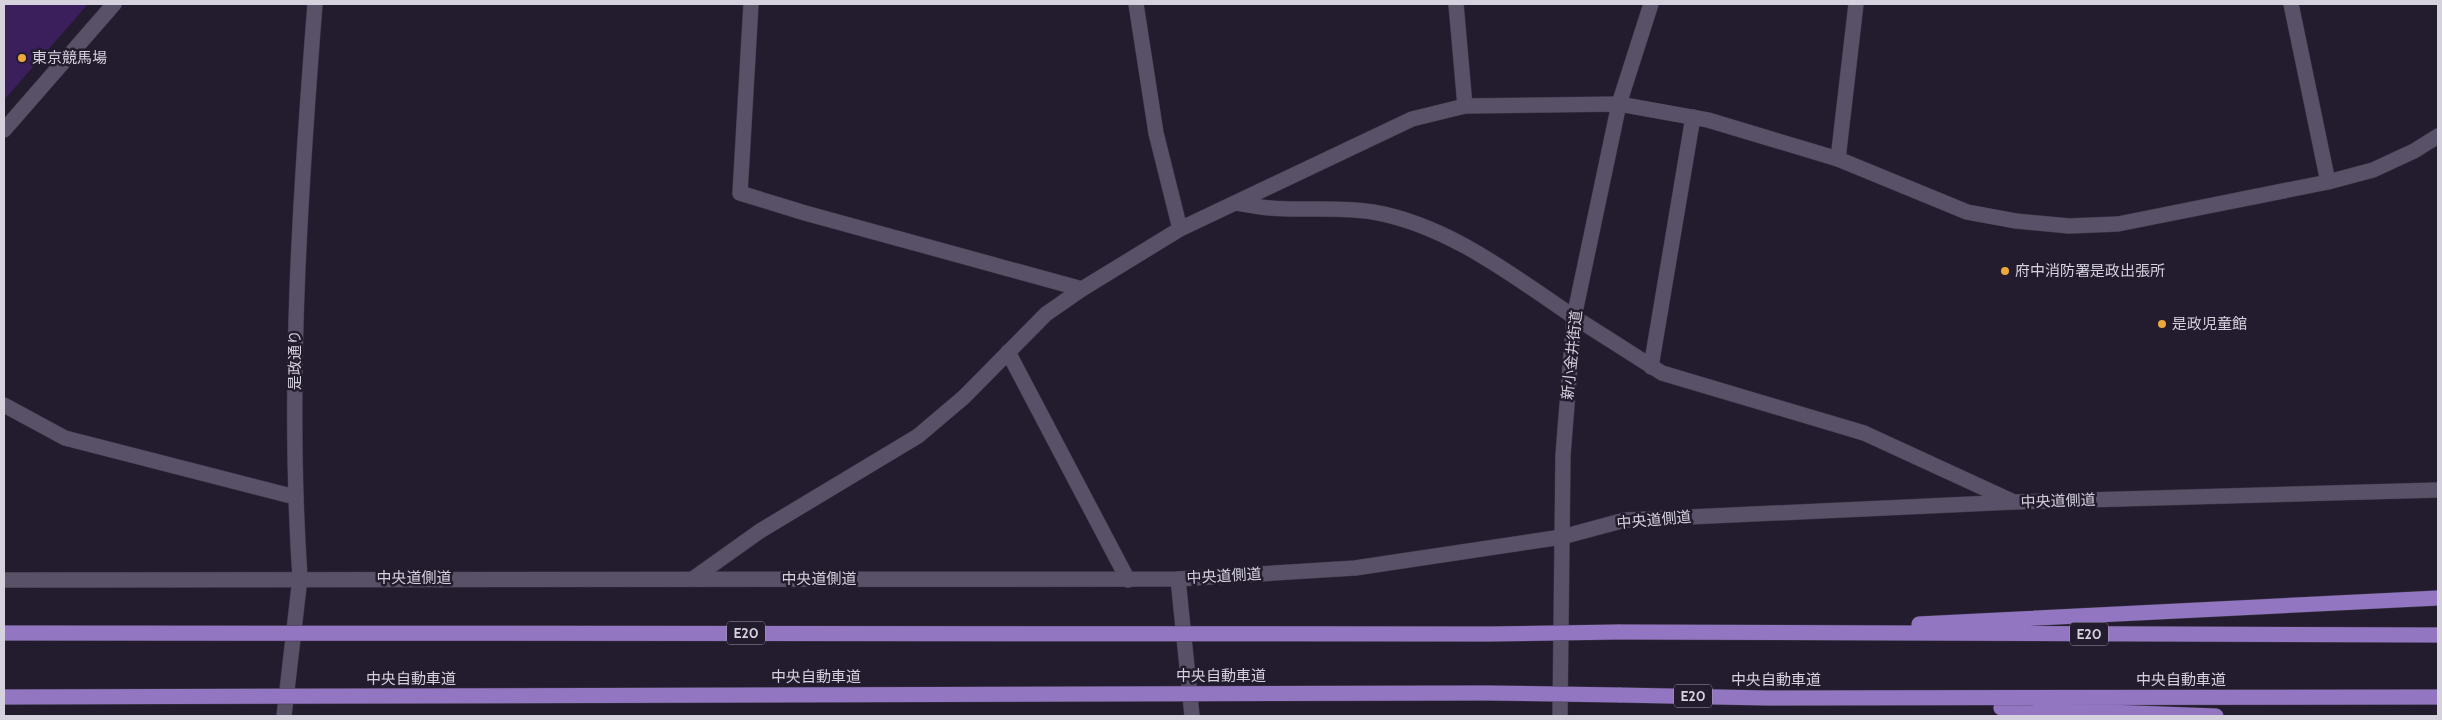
<svg xmlns="http://www.w3.org/2000/svg" width="2442" height="720" viewBox="0 0 2442 720" font-family="Cabin,'Noto Sans JP',sans-serif">
	<style>
		.green { fill: #3a1f5c }
		.lines { fill: none; stroke-linecap: round; stroke-linejoin: round }
		.service-casing { stroke: #3d3746; stroke-width: 16 }
		.minor-casing { stroke: #3d3746; stroke-width: 16 }
		.tertiary-casing { stroke: #3d3746; stroke-width: 16 }
		.secondary-casing { stroke: #3d3746; stroke-width: 16 }
		.motorway-casing { stroke: #3d3746; stroke-width: 16 }
		.service { stroke: #595167; stroke-width: 15 }
		.minor { stroke: #595167; stroke-width: 15 }
		.tertiary { stroke: #595167; stroke-width: 15 }
		.secondary { stroke: #595167; stroke-width: 15 }
		.motorway { stroke: #9376c2; stroke-width: 15 }
		.motorway-bridge-casing { stroke: #3d3746; stroke-width: 16; stroke-linecap: butt }
		.motorway-bridge { stroke: #9376c2; stroke-width: 15 }
		.poi-dot { fill: #eda83b; stroke: #231c2f; stroke-width: 2 }
		.labels { text-anchor: middle; stroke-width: 5; stroke-linejoin: round; paint-order: stroke }
		.shield { fill: #231c2f; stroke: #a09ba9; stroke-width: 1 }
		.shield-label { font-size: 14px; font-weight: bold; fill: #d5d1dd }
		.poi-label { font-size: 15px; fill: #d5d1dd; stroke: #231c2f; text-anchor: start }
		.street-label { font-size: 15px; fill: #d5d1dd; stroke: #231c2f }
	</style>
	<rect width="100%" height="100%" fill="#231c2f"/>
	<path class="green" d="M4,4h84l-84,96z"/>
	<g class="lines">
		<defs>
			<path id="service" d="M751,4l-11,189 65,20 277,76
				M1456,4l9,102
				M2291,4l37,178
				M1838,159l18,-155
				M1574,317l88,56 202,60 150,69
				M1008,352l120,228
				M1651,367l42,-250"/>
			<path id="minor" d="M1136,4l20,129 24,96
				M1236,203c11,2 22,4 34,5 34,3 68,-2 103,4 75,13 139,63 201,105
				M4,405l61,33 230,59
				M1562,537l63,-17 389,-18 424,-12
				M694,578l66,-47 158,-95 46,-39 82,-83 36,-25 98,-60 232,-110 53,-13 154,-2 89,16 130,39 129,53 49,9 53,5 49,-2 210,-42 45,-12 41,-19 24,-15
				M1178,579l14,137
				M284,716l16,-138"/>
			<path id="tertiary" d="M4,130l110,-126
				M300,578c-13,-191 0,-383 15,-574
				M4,580l1174,-1 177,-11 207,-31"/>
			<path id="secondary" d="M1560,716l3,-261 11,-138 45,-213 32,-100"/>
			<path id="motorway" d="M1919,624l519,-26
				M1618,632l820,3
				M1619,695l148,3 671,-1
				M2001,708l215,8"/>
		</defs>
		<use href="#service" class="service-casing"/>
		<use href="#minor" class="minor-casing"/>
		<use href="#tertiary" class="tertiary-casing"/>
		<use href="#secondary" class="secondary-casing"/>
		<use href="#motorway" class="motorway-casing"/>
		<use href="#service" class="service"/>
		<use href="#minor" class="minor"/>
		<use href="#tertiary" class="tertiary"/>
		<use href="#secondary" class="secondary"/>
		<use href="#motorway" class="motorway"/>
		<defs>
			<path id="motorway-bridge" d="M4,633l1485,1 129,-2
				M4,697l1483,-4 132,2"/>
		</defs>
		<use href="#motorway-bridge" class="motorway-bridge-casing"/>
		<use href="#motorway-bridge" class="motorway-bridge"/>
	</g>
	<g class="poi-dot">
		<circle cx="22" cy="58" r="5"/>
		<circle cx="2005" cy="271" r="5"/>
		<circle cx="2162" cy="324" r="5"/>
	</g>
	<g class="labels">
		<g class="shield">
			<rect x="727" y="621.5" width="38" height="23" rx="4"/>
			<rect x="2070" y="622.5" width="38" height="23" rx="4"/>
			<rect x="1674" y="684.5" width="38" height="23" rx="4"/>
		</g>
		<g class="shield-label">
			<text x="746" y="638">E20</text>
			<text x="2089" y="639">E20</text>
			<text x="1693" y="701">E20</text>
		</g>
		<g class="poi-label">
			<text x="32" y="63">東京競馬場</text>
			<text x="2015" y="276">府中消防署是政出張所</text>
			<text x="2172" y="329">是政児童館</text>
		</g>
		<g class="street-label">
			<text transform="translate(1572 355) rotate(-84)" y="5">新小金井街道</text>
			<text transform="translate(295 360) rotate(-90)" y="5">是政通り</text>
			<text transform="translate(2058 501) rotate(-2)" y="5">中央道側道</text>
			<text transform="translate(1654 520) rotate(-5)" y="5">中央道側道</text>
			<text transform="translate(1224 576) rotate(-3)" y="5">中央道側道</text>
			<text x="414" y="583">中央道側道</text>
			<text x="819" y="584">中央道側道</text>
			<text x="1221" y="681">中央自動車道</text>
			<text x="816" y="682">中央自動車道</text>
			<text x="411" y="684">中央自動車道</text>
			<text x="1776" y="685">中央自動車道</text>
			<text x="2181" y="685">中央自動車道</text>
		</g>
	</g>
	<rect width="2442" height="720" fill="none" stroke="#d5d1dd" stroke-width="10"/>
</svg>
